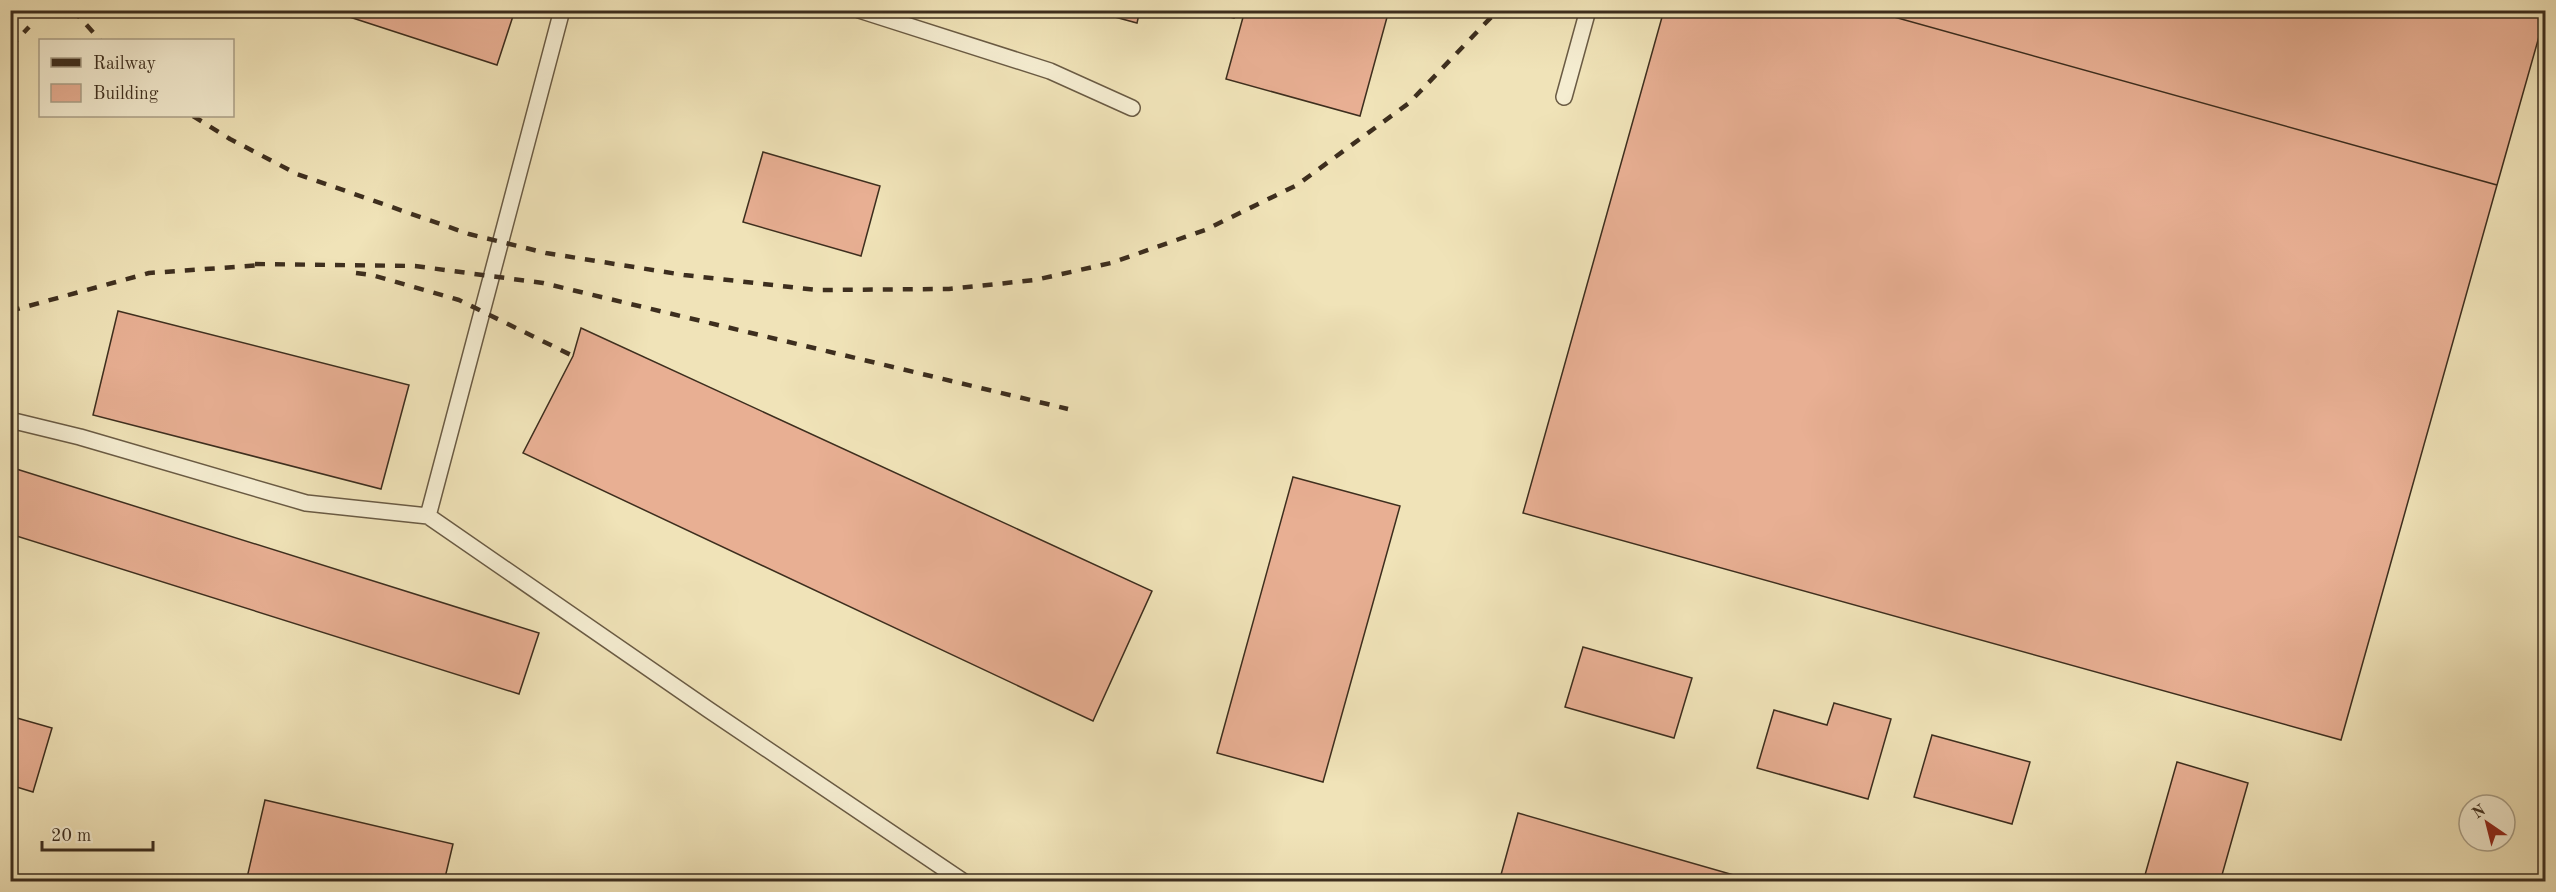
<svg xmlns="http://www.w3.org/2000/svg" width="2556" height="892" viewBox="0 0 2556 892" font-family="'Old Standard TT',serif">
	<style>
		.building { fill: #e8af93; stroke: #3d2e1e; stroke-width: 1.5 }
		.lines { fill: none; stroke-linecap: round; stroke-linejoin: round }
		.service-casing { stroke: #6a5b44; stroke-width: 18 }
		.service { stroke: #f5edd1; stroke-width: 15 }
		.rail { stroke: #3d2e1e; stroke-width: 4.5; stroke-dasharray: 10 10; stroke-linecap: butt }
	</style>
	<rect width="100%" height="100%" fill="#f0e3b8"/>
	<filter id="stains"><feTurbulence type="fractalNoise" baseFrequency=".00333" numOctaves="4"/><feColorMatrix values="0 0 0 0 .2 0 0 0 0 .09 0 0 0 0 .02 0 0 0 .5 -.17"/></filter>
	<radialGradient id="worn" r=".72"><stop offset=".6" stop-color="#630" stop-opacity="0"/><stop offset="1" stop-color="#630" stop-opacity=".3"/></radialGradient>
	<path class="building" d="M328,10h187l-18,55z
		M1089,10h51l-3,13z
		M1204,10h31l-1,8z
		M1245,10h144l-29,106 -134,-37z
		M1664,10h205l628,175 -156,555 -818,-227z
		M1869,10h677v2l-49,173z
		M763,152l117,34 -19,70 -118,-34z
		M118,311l291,74 -28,104 -288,-74z
		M581,328l571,263 -59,130 -570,-268 50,-97z
		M10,467l529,166 -20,61 -509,-160z
		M1293,477l107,29 -77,276 -106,-29z
		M1583,647l109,31 -18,60 -109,-31z
		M1834,703l57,16 -23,80 -111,-31 17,-58 53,15z
		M10,716l42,12 -19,64 -23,-7z
		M1932,735l98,27 -18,62 -98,-27z
		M2177,762l71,21 -28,99h-77z
		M265,800l188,44 -9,38h-198z
		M1518,813l240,69h-259z"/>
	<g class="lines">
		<defs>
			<path id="service" d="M562,10l-134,506 281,194 255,172
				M859,10l191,61 82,37
				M1564,97l24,-87
				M10,420l70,17 226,66 122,13"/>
		</defs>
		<use href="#service" class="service-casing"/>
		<use href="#service" class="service"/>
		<path class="rail" d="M73,10l27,30
			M10,47l19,-20
			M193,116l37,23 67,35 172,60 77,19 138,22 133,15 132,-1 86,-9 76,-17 94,-33 92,-45 112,-82 89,-93
			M255,264l160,2 128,17 525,126
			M356,273l16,2 87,25 114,56
			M10,311l139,-38 114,-8"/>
	</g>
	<rect width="2556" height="892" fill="none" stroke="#f0e3b8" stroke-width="36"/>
	<rect x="12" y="12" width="2532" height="868" fill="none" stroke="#3d2e1e" stroke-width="3"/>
	<rect x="18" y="18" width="2520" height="856" fill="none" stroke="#3d2e1e" stroke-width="1.5"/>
	<rect x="39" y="39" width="195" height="78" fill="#f5edd1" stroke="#aba189" stroke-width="1.5"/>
	<rect x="51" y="58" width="30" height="9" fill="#3d2e1e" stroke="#aba189" stroke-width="1.5"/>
	<text x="93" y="69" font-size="18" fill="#3d2e1e">Railway</text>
	<rect x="51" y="84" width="30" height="18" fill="#e8af93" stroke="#aba189" stroke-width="1.5"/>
	<text x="93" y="99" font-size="18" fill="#3d2e1e">Building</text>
	<g transform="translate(2487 823) rotate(325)"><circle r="28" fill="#f5edd1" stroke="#aba189" stroke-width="1.5"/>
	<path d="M0-4.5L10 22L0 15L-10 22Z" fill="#8f2418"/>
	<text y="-9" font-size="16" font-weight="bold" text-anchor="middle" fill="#3d2e1e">N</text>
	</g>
	<path d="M42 841v9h111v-9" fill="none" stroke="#3d2e1e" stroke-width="3"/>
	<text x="51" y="841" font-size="18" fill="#3d2e1e" stroke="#f5edd1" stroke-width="4.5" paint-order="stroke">20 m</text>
	<rect width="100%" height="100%" filter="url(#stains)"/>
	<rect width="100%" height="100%" fill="url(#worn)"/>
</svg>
